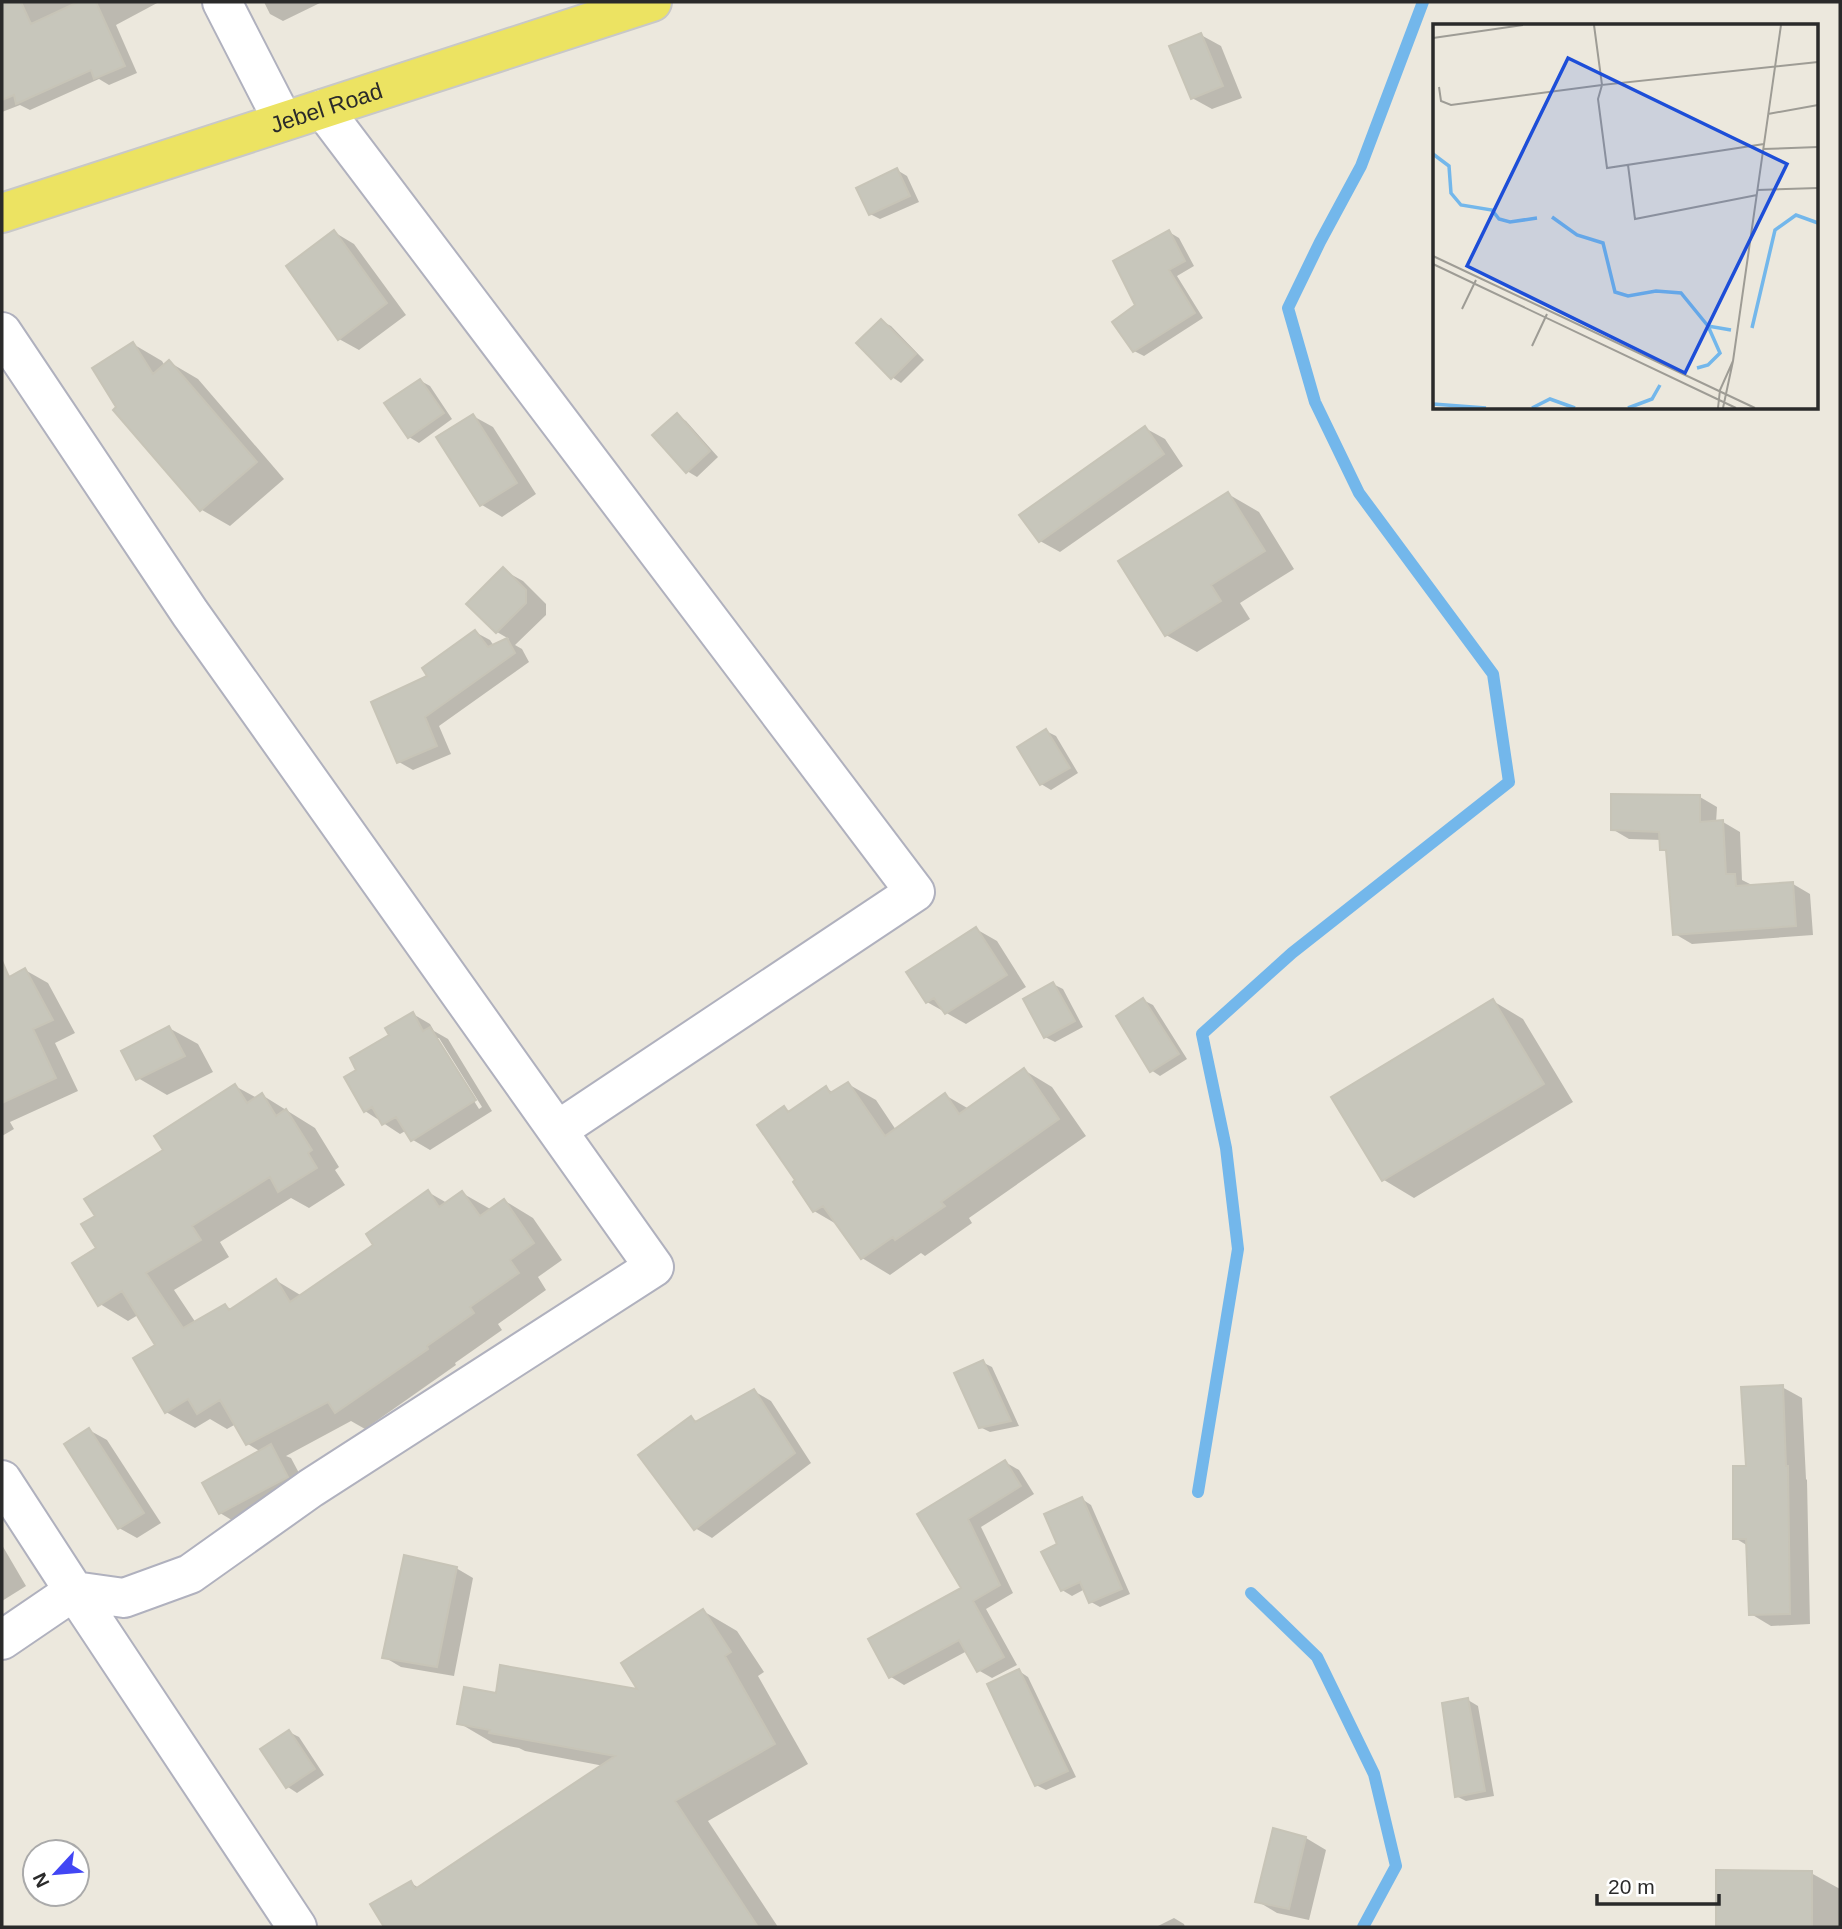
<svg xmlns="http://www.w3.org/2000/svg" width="1842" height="1929" viewBox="0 0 1842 1929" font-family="Helvetica,sans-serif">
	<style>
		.shadow { fill: #0003; fill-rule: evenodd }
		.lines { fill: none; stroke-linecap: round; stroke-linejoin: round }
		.stream { stroke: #73b7eb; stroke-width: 12 }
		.building { fill: #c7c6bb; stroke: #c7c4b7; stroke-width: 2 }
		.minor-casing { stroke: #b0b1be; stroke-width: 42 }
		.major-casing { stroke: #c8c8c8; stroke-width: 42 }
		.minor { stroke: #fff; stroke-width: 38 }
		.major { stroke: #ece362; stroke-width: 38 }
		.labels { text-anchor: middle; stroke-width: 6; stroke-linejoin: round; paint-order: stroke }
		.street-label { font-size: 23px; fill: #2a2a2a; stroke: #fff }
		.inset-river { fill: none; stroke: #73b7eb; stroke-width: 3.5 }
		.inset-road { fill: none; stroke: #9e9c95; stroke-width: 2 }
		.view { fill: #1d4ed8; fill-opacity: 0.15; stroke: #1d4ed8; stroke-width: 3.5 }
		.inset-edge { fill: none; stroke: #2a2a2a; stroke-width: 3.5 }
	</style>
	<rect width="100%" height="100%" fill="#ece8dd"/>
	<path class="shadow" d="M2,2h157l-43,23 21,48 -28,12 -10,-6 -69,31 -10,-5 -18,7z
		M264,2h58l-39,19 -13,-7z
		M1201,35l20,11 21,52 -30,11 -20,-11z
		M897,170l10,6 12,26 -39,17 -10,-5z
		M334,232l20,12 52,71 -47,35 -20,-11z
		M1169,232l10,6 15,28 -17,10 26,42 -59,38 -10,-5 4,-45z
		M881,321l10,5 33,34 -23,23 -9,-6z
		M133,344l29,17 3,5 4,-4 29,17 86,100 -54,47 -28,-16 -84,-103z
		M421,381l9,5 22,33 -33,24 -10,-6z
		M677,415l9,6 32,36 -21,20 -10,-6z
		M473,416l20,11 43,67 -34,23 -20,-12 -43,-67z
		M1145,428l20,11 18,27 -123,86 -20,-11z
		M1228,494l31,18 35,57 -54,34 10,16 -53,33 -31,-17z
		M503,570l20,11 23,23v11l-31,30 7,4 7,13 -90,64 12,28 -38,16 -14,-8 31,-86 45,-44 15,8 4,6 15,-7 -12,-7z
		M1046,731l10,5 22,37 -27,17 -10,-6z
		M1700,797l17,10 -1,16 7,-1 17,10 2,48 10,5 41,-1 17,10 3,41 -121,9 -17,-10 -7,-81 -6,-4v-9l-33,-1 -17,-10z
		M976,929l21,12 29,46 -60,37 -39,-22z
		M25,970l23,13 27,50 -20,10 23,48 -68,31 4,7 -12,7v-155z
		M1053,984l10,5 20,38 -28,15 -10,-5z
		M1143,1000l10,5 34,54 -27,17 -9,-6z
		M1493,1001l30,18 50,83 -159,96 -30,-18 -50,-82z
		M413,1014l17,10 4,7 14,8 44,72 -62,39 -17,-10 -6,-10 -7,4 -35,-23 -6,-41zM435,1038h4l43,69 -3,2z
		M169,1028l29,16 15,28 -46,23 -29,-17z
		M1024,1070l28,17 34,49 -117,82 3,5 -47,33 -4,-3 -31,22 -28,-17 -24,-33 -24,-14 -16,-30 -14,-73 7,4 35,-24 8,5 14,-9 28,16 20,30 49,-35 24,14z
		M235,1086l22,12 5,-3 53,33 24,39 -4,3 10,15 -36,23 -18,-10 -71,44 9,15 -55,33 22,33 29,-17 8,4 44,-29 25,15 74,-51 52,-53 19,11 15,-10 30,17 13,-9 28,17 29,42 -24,17 8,13 -48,34 4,6 -47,33 1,2 -91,64 -14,-8 -65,35 5,2 16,30 -67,37 -20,-12 41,-61 -13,-8 -12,-20 -9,5 -17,-10 -15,9 -29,-16 -9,-66 -19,-31 -10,6 -28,-17 -3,-87z
		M982,1362l10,5 27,59 -29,6 -10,-5z
		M1782,1387l20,11 4,81 1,1 3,144 -39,2 -20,-12 -3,-68 -13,-8z
		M754,1391l17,10 40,62 -99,75 -17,-10 -4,-110 7,4z
		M89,1430l18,10 54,83 -24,15 -18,-10z
		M1005,1462l14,8 15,24 -53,33 32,66 -27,16 31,56 -25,13 -14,-8 -11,-19 -63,34 -13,-8 73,-89 -45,-73z
		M1082,1499l9,6 39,89 -30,13 -9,-5 -6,-13 -13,7 -10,-6 -3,-45z
		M2,1545l24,41 -24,15z
		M456,1568l17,10 -19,98 -53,-9 -17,-10z
		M703,1611l34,20 27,41 -6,4 50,88 -100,57 70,106h-392l-13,-23 38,-21 8,5 185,-122 -79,-15 -6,-3 -26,-5 -34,-20 38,-28 143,-3z
		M1019,1671l9,6 48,100 -30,13 -10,-5z
		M1468,1700l10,6 16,90 -28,5 -10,-5z
		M289,1732l10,5 25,38 -27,18 -9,-6 -25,-37z
		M1306,1838l20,12 -17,70 -32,-7 -20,-12z
		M1718,1872l93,1 29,16v38h-122z
		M1174,1918l10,6 1,3h-29z"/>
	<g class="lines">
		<path class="stream" d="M1198,1492l40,-243 -12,-101 -24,-114 90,-81 217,-171 -16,-108 -134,-181 -44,-91 -27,-94 32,-66 41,-76 62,-164
			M1251,1593l66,64 57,117 22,92 -33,61"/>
	</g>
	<path class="building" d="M2,2h19l10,22 47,-22h18l29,64 -31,13 -3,-9 -75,34 -2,-9 -12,5z
		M1201,33l22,53 -32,13 -22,-53z
		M897,168l13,28 -41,19 -13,-27z
		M334,230l53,73 -49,37 -52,-74z
		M1169,230l16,31 -16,9 26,43 -62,39 -21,-30 23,-17 -22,-44z
		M881,319l35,35 -25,25 -35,-36z
		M133,342l20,32 16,-14 88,102 -57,49 -87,-101 3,-3 -24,-39z
		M420,379l24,34 -36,25 -24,-35z
		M677,413l33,38 -24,22 -34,-38z
		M473,414l44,69 -37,23 -44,-69z
		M1145,426l19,28 -125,88 -20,-27z
		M1228,492l37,59 -54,34 10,16 -56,35 -47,-75z
		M503,567l23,23v13l-30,30 -30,-29z
		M475,630l13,17 19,-9 8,15 -90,64 12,29 -40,17 -26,-61 56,-26 -5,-8z
		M1046,729l24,39 -30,17 -23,-38z
		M1611,794l89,1v27l23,-2 3,54h9l1,12 57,-4 3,44 -123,9 -7,-85h-6l-1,-18 -48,-2z
		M976,927l31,48 -62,39 -11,-16 -8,5 -20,-31z
		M2,961l7,16 16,-9 28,52 -20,9 23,49 -54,25z
		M1053,982l22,39 -31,17 -21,-39z
		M1143,998l36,56 -29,18 -34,-56z
		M1493,999l51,85 -162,97 -51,-84z
		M413,1012l10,19 7,-4 46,73 -65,41 -15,-24 -14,8 -10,-18 -8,5 -20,-35 12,-7 -6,-12 39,-23 -4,-7z
		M169,1026l16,30 -49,24 -15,-29z
		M1024,1068l35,51 -118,83 4,4 -50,34 -2,-3 -32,22 -38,-53 -10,6 -20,-30 2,-2 -38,-55 27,-19 4,6 38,-26 4,7 18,-11 37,54 60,-43 14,21z
		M235,1084l12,19 15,-10 14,23 10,-7 26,41 -4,3 9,15 -39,24 -8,-15 -78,49 9,14 -55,33 37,55 42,-24 4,6 47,-31 14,23 83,-57 -7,-11 62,-44 11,17 23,-16 18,25 24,-17 30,44 -24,17 9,13 -49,34 4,6 -47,33 1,3 -93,64 -7,-11 -82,43 -26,-45 -23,14 -9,-15 -23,14 -32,-55 22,-13 -33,-54 -24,15 -26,-43 24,-15 -15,-24 14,-8 -11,-17 79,-49 -9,-14z
		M983,1360l28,61 -32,7 -25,-55z
		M1783,1385l3,81h2l2,148 -41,1 -3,-76h-13v-73h13l-5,-79z
		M754,1389l41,64 -101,77 -56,-75 53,-39 4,6z
		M89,1428l55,85 -26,16 -54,-85z
		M271,1444l17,33 -69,37 -17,-31z
		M1005,1460l16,26 -53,33 32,66 -27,16 31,56 -27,15 -18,-32 -70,38 -21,-39 93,-51 -44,-74z
		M1082,1497l40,92 -33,14 -9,-21 -19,9 -20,-39 16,-8 -13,-30z
		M404,1555l53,12 -20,100 -55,-9z
		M703,1609l28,43 -6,4 50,88 -100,57 83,126h-374l-14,-23 41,-23 4,8 200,-133 -126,-23 1,-3 -33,-6 7,-37 32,6 4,-28 137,24 -16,-26z
		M1019,1669l49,102 -33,15 -48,-102z
		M1468,1698l17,93 -30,6 -13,-94z
		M289,1730l26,39 -29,19 -26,-39z
		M1273,1828l33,9 -17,72 -34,-7z
		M1716,1870l96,1v56h-96z"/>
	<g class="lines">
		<defs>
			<path id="minor" d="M222,2l61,119
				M323,109l592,783 -357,238
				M2,332l188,281 464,654 -343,221 -121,86 -66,24 -50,-7
				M2,1480l72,111 -72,49
				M74,1591l223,336"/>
			<g id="major">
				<path id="s1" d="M2,213l650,-211"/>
			</g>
		</defs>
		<use href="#minor" class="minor-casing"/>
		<use href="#major" class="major-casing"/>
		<use href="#minor" class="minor"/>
		<use href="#major" class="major"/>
	</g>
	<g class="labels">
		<g class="street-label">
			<text dy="8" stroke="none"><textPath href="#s1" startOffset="341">Jebel Road</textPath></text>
		</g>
	</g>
	<g transform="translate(1433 24)">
		<rect width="385" height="385" fill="#ece8dd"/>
		<path class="inset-river" d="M0,130l16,12 2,27 10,12 31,5 7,9 11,3 27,-4M119,193l25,18 26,8 12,49 13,4 28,-5 25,2 27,33M319,304l23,-98 21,-15 22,8M264,344l11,-3 12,-12 -12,-27 23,4M0,380l53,4M99,384l18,-9 25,9M195,384l24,-9 8,-14"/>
		<path class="inset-road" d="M161,1l8,60 216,-23M0,14l90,-13M169,61l-4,14 9,69 157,-24M6,63l2,14 10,4 151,-20M335,90l50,-9M330,125l55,-2M195,141l7,54 122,-24M324,166l61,-2M0,232l322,152M0,240l303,144M29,285l14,-29M99,322l15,-32M300,337l48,-336M285,384l2,-18 13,-29 -10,47"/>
		<path class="view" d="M135,34l219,106 -102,209 -218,-107z"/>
		<rect width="385" height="385" class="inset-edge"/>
	</g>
	<rect width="1842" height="1929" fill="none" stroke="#2a2a2a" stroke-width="7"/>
	<g transform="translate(56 1873) rotate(244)"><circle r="33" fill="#ffffff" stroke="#aaaaaa" stroke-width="2"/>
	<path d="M0-5L12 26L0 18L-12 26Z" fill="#4246f4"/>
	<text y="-10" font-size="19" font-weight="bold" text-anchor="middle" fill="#2a2a2a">N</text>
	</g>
	<path d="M1597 1894v10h122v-10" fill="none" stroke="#2a2a2a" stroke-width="3.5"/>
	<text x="1608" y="1894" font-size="21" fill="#2a2a2a" stroke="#ffffff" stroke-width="5" paint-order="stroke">20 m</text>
</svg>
